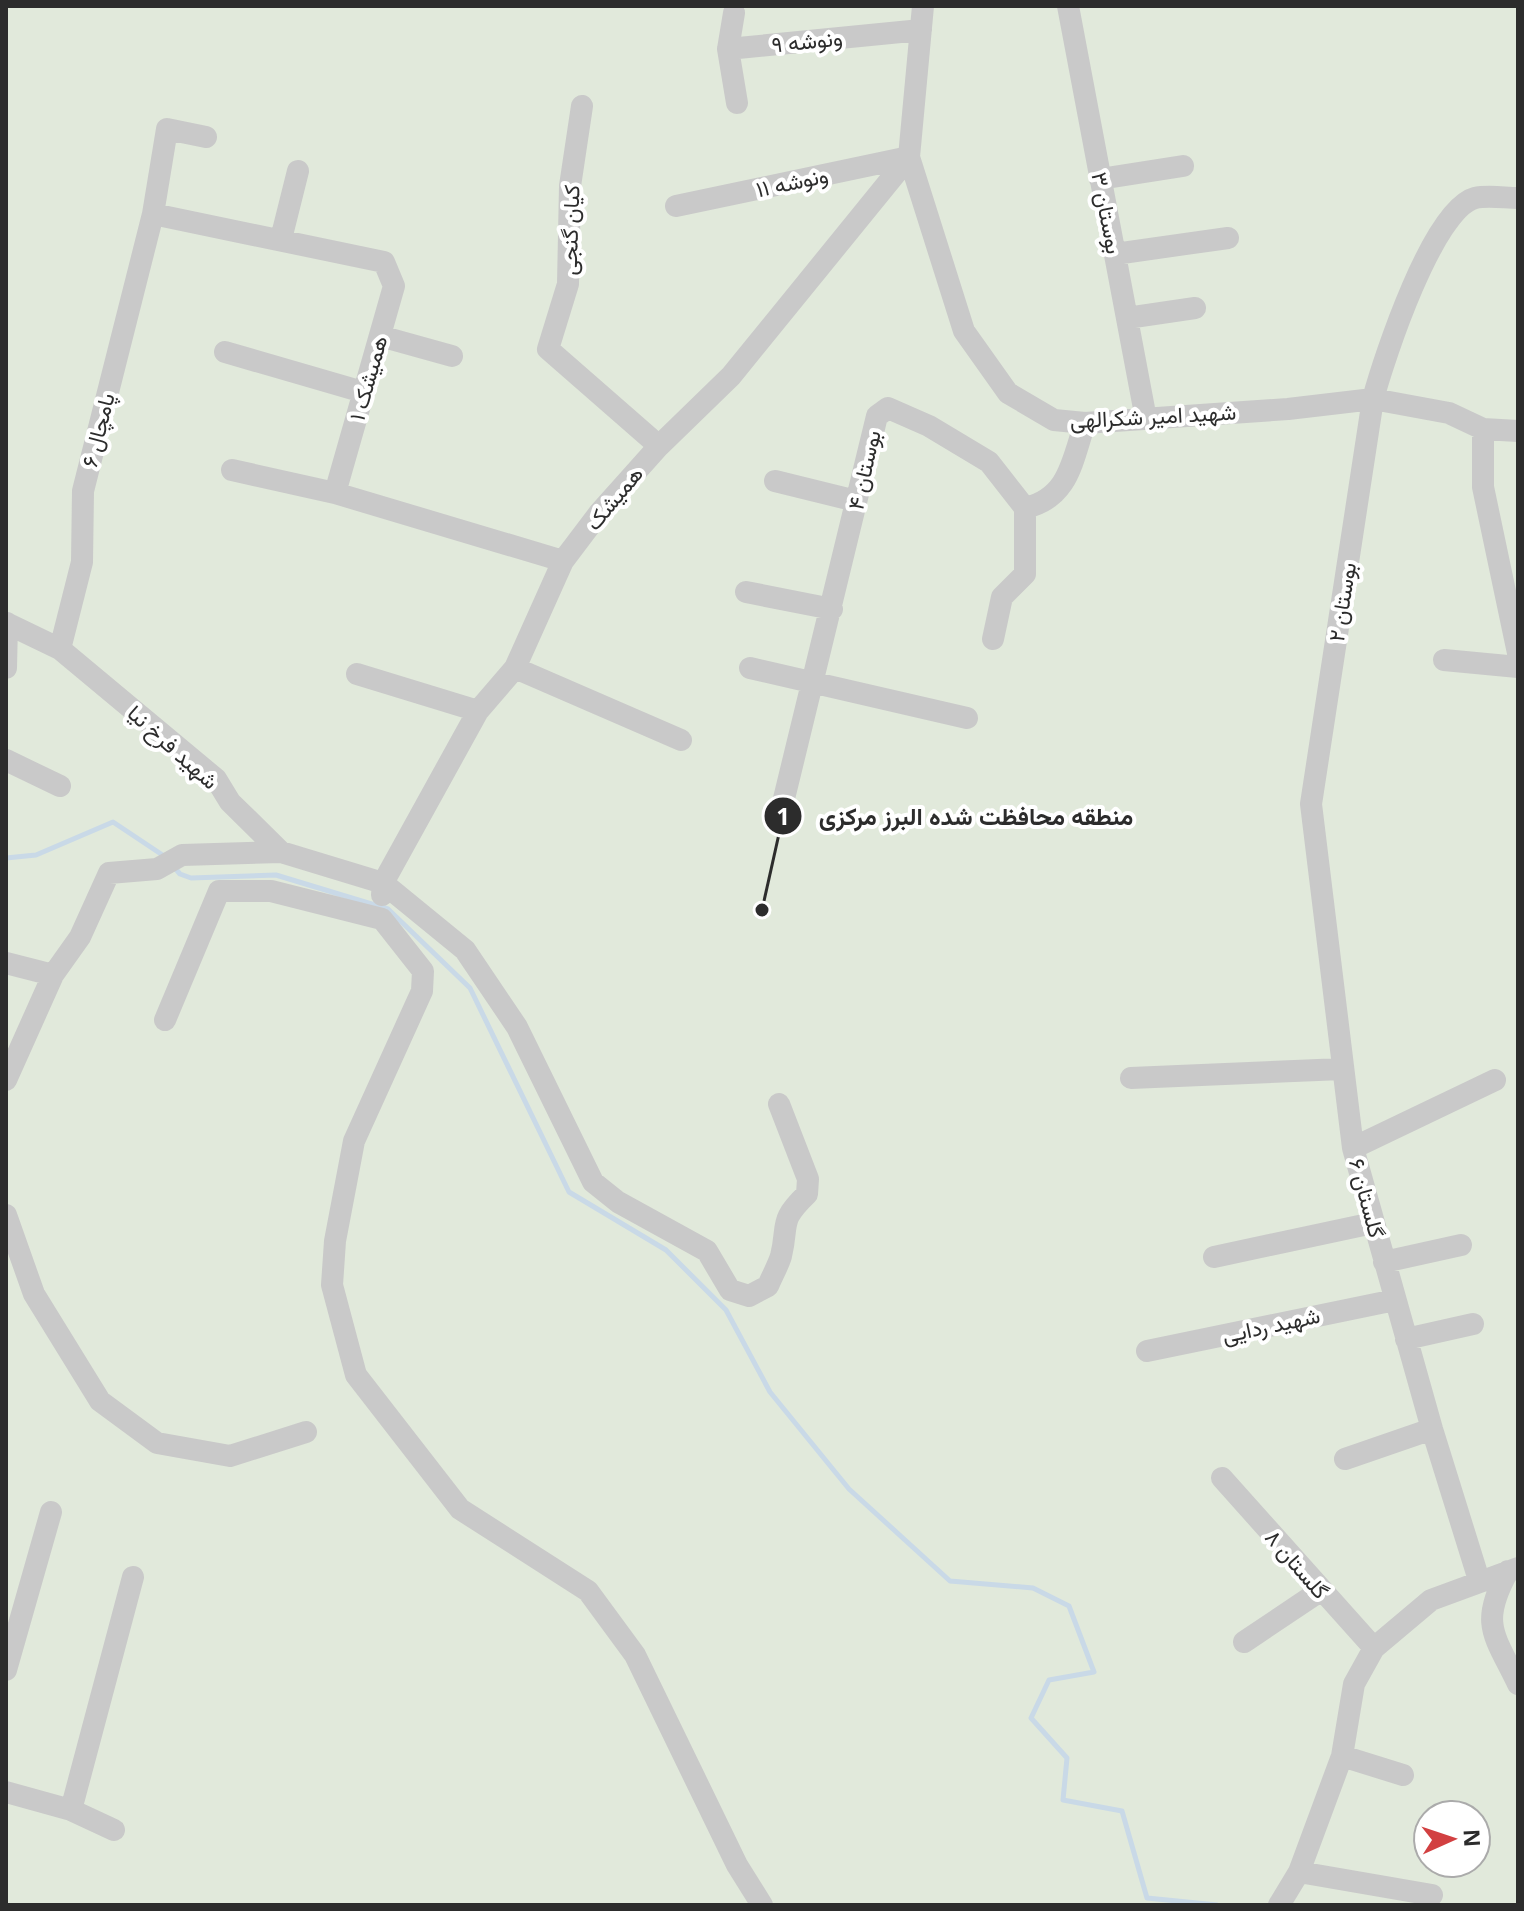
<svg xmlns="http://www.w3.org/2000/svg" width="1524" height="1911" viewBox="0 0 1524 1911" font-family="'Open Sans',Vazirmatn,sans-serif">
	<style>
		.green { fill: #e1e9db; fill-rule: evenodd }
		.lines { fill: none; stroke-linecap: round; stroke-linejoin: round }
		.stream { stroke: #c9d9e7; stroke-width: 5 }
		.minor { stroke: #c9c9c9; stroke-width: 22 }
		.labels { text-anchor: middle; stroke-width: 8; stroke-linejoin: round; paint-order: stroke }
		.street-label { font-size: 22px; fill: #2c2c2c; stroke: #fff }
		.leader { fill: none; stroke: #2c2c2c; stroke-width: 3 }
		.callout-dot { fill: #2c2c2c; stroke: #fff; stroke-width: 3 }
		.mark-label { font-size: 24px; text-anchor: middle; font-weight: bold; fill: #fff }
		.callout-label { font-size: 24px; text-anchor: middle; font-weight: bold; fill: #2c2c2c; stroke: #fff; stroke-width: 8; stroke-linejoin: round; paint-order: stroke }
	</style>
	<rect width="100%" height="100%" fill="#fff"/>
	<path class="green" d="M6,6h1512v1899h-1512zM1428,1815h48v48h-48z"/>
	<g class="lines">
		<path class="stream" d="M6,858l30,-3 77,-33 54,36
			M173,866l7,8 11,4 85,-3 112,34 82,79 99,204 97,58 60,60 44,82 79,97 101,92 83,7 36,18 25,66 -45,8 -18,38 36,40 -4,42 59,11 25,87 70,7"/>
		<path class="minor" d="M923,6l-14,151 55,174 44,62 46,27 31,3 203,-14 85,-10 76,14 34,16 35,2
			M1068,6l78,413
			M734,13l-6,36 193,-19
			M728,49l9,54
			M582,106l-12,80 -2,98 -20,65 111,97
			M1100,179l83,-13
			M676,206l233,-49
			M153,214l231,48 10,24 -59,207 228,68
			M281,239l17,-68
			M1115,254l113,-16
			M1127,318l68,-10
			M380,336l72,20
			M225,352l138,40
			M1483,429v58l35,166
			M232,470l103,23
			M775,481l81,20
			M746,592l86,17
			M6,623l54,26 156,130 14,23 51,50 102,31 82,67 52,77 76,155 25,20 89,49 23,39 19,6 19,-10c4,-10 10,-20 13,-30 8,-33 -3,-34 26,-62l1,-15 -29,-75
			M993,639l9,-42 23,-23v-66
			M60,649l22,-87 1,-71 70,-277 14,-85 39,8
			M1444,660l74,7
			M6,668l1,-45
			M515,668l166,72
			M750,668l217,50
			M357,674l121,37
			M6,760l54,26
			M780,815l97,-399 11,-8 41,18 60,36 36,46c44,-10 47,-47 60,-85
			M382,895l1,-12 95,-172 37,-43 48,-107 37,-49 59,-66 72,-70 178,-219
			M6,963l47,12
			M165,1020l54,-129h52l111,28 41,52 -1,20 -68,150 -19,100 -3,44 24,90 104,134 128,82 47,64 102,210 25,40
			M1131,1078l211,-9
			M6,1080l47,-105 27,-38 29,-64 48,-4 25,-14 99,-3
			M1353,1148l142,-68
			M6,1215l28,79 66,107 57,42 73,13 76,-24
			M1214,1257l159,-34
			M1384,1262l77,-17
			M1406,1339l67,-15
			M1147,1351l248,-51
			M1345,1459l87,-30
			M1222,1478l152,170
			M1508,1571c-29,53 -14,63 10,113
			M1479,1580l-47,-151 -79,-281 -42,-344 62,-405c11,-41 60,-190 102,-201 13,-3 30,0 43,0
			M1244,1642l76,-51
			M6,1670l45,-158
			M1342,1756l61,19
			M6,1792l65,18 43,20
			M71,1810l62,-233
			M1299,1872l133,23
			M1279,1905l20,-33 43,-116 12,-72 20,-36 57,-48 87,-32"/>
	</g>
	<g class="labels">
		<g class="street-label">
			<text transform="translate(807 41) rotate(-6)" y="8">ونوشه ۹</text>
			<text transform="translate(792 182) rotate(-12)" y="8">ونوشه ۱۱</text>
			<text transform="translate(1107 213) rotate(79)" y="8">بوستان ۳</text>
			<text transform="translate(570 230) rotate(-88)" y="8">کیان گنجی</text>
			<text transform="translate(368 378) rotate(-74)" y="8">همیشک ۱</text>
			<text transform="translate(1153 416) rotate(-3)" y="8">شهید امیر شکرالهی</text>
			<text transform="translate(98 430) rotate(-76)" y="8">پامچال ۶</text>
			<text transform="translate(864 470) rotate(-77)" y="8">بوستان ۴</text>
			<text transform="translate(614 498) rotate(-50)" y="8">همیشک</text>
			<text transform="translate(1342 602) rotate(-81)" y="8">بوستان ۲</text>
			<text transform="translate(173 747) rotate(42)" y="8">شهید فرخ نیا</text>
			<text transform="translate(1367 1198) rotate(75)" y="8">گلستان ۶</text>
			<text transform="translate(1271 1325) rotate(-12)" y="8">شهید ردایی</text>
			<text transform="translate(1297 1564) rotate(49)" y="8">گلستان ۸</text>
		</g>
	</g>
	<path class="leader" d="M762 910L783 816"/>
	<g class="callout-dot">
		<circle cx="762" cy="910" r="8"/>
		<circle cx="783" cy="816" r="20"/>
	</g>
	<g class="mark-label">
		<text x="783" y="825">1</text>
	</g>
	<g class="callout-label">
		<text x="976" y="825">منطقه محافظت شده البرز مرکزی</text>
	</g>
	<rect width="1524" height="1911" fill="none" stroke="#2c2c2c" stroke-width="16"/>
	<g transform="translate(1452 1839) rotate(87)"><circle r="38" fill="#ffffff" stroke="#ababab" stroke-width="2"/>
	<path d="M0-6L14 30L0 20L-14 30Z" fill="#d24041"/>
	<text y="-12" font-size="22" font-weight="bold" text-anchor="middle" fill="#2c2c2c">N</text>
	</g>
</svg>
